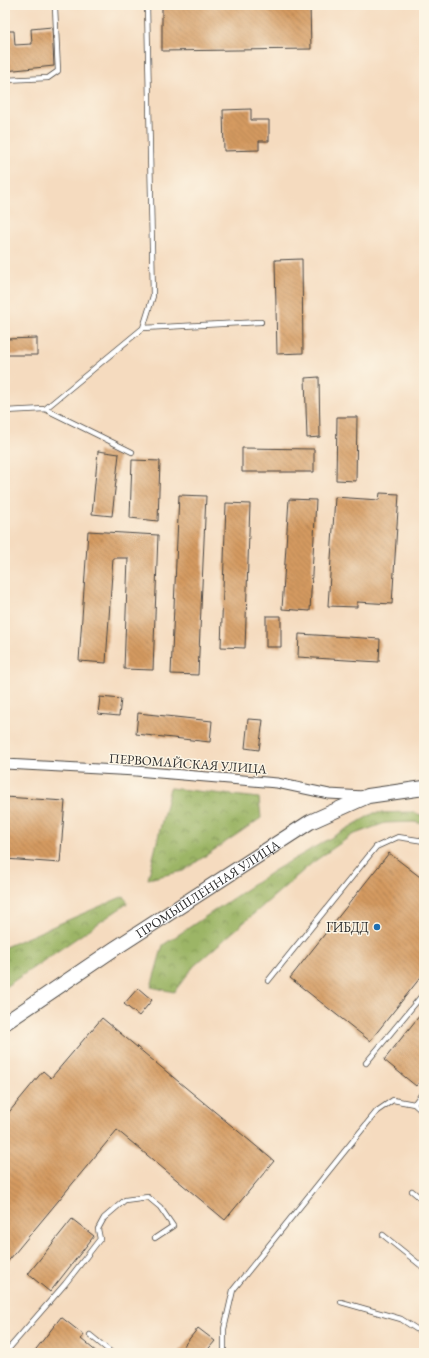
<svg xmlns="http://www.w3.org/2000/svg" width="429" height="1358" viewBox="0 0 429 1358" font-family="'EB Garamond',serif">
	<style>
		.forest { fill: url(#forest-crowns); stroke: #647048 }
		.building { fill: url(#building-back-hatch) }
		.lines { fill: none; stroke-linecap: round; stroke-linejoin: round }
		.lane-casing { stroke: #494541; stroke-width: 6 }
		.street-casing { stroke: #494541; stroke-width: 11 }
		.primary-casing { stroke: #494541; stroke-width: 16 }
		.lane { stroke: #fff; stroke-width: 4.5 }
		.street { stroke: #fff; stroke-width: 9 }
		.primary { stroke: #fff; stroke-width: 14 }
		.poi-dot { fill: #1f6fb2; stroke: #fcf5e5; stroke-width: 1.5 }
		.labels { text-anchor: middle; stroke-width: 3; stroke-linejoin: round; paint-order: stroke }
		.street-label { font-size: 13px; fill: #2b2b2b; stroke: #fcf5e5 }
		.poi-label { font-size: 13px; fill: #2b2b2b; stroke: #fcf5e5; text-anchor: end }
	</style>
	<defs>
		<pattern id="forest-crowns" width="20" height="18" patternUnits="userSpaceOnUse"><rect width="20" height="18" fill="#9cb566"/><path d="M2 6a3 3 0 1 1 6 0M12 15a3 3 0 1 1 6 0" fill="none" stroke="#7f9354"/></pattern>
		<pattern id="building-back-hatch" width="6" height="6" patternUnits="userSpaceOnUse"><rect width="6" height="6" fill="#d49a60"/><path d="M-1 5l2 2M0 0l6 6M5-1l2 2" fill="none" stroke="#ac7e4f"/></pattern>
	</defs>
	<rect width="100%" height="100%" fill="#fcf5e5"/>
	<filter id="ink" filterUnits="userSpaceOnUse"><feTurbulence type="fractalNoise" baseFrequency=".025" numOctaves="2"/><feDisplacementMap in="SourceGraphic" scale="8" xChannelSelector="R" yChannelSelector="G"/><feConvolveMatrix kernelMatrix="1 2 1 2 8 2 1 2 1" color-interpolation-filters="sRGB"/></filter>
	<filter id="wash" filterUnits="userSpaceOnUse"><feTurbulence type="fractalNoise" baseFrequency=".012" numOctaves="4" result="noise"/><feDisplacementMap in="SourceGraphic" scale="16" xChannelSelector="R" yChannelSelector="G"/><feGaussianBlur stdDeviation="0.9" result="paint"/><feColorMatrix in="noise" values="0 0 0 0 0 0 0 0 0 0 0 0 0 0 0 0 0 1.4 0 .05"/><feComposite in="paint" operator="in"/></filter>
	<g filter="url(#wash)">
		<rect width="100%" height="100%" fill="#f5dbbf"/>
		<path class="forest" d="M170,788l89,10 2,20 -78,53 -35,8z
			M411,812l13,4v8l-11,-2 -28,1 -33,12 -40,28 -118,103 -20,26 -23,-5 12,-42 112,-75 99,-57z
			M124,896l4,7 -123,84v-40z"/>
		<g id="blocks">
			<path class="building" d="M162,5h148l1,44 -149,2z
				M52,27l2,39 -49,5v-40h9l1,14 17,-1 -1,-15z
				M251,109v11h18v21h-10v9l-35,1 -1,-41z
				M302,259l1,94 -26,1 -2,-94z
				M37,338v17h-32v-16z
				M319,377l1,60 -13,1 -2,-60z
				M337,417h20l-1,64 -20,-1z
				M242,448l72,1v23h-72z
				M98,451l21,3 -7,62 -20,-2z
				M132,460l28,1 -2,60 -28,-3z
				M380,493l19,1 -7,110 -35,-2v5l-29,-1 7,-109 44,3z
				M179,495l27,1 -8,179 -27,-1z
				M289,499l27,1 -6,111 -28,-2z
				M226,503l24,1 -5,144 -24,-1z
				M88,531l70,4 -5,135 -29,-1 4,-111h-15l-7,105 -27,-2z
				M266,616h15v31h-15z
				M299,634l81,5 -1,23 -81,-5z
				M100,697l21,2 -2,17 -21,-2z
				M138,713l74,8 -2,21 -74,-8z
				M248,719l15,1 -4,30 -14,-2z
				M5,797l60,4 -5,62 -55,-4z
				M389,853l35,27v93l-54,68 -80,-63z
				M138,988l14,12 -13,16 -15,-12z
				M424,1010v66l-8,10 -32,-26z
				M102,1018l172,143 -49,59 -108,-90 -112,135v-148l38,-46 8,7z
				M72,1219l22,17 -44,56 -22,-18z
				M61,1317l23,18 -3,4 17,14h-65z
				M198,1328l17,13 -10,12h-27z"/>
		</g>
	</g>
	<g filter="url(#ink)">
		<use href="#blocks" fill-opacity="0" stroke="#494541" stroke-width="1"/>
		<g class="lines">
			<defs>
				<path id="lane" d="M5,80l43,-2 10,-7 -3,-64 -3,-2
					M143,328l118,-6
					M45,409l87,43
					M5,411l40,-2 98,-81 10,-32 -6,-291
					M268,981l108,-134 22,-10 26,4
					M366,1063l58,-70
					M424,1091l-10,13 10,9
					M412,1191l12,10
					M383,1235l41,33
					M341,1302l60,17 23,15
					M90,1335l22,18
					M5,1353l60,-69 35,-45 -2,-10 6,-11 21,-18 23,-3 12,10 13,19 -18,12
					M224,1353v-24l9,-39 144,-179 16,-11 21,4"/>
				<path id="street" d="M5,764l131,7 141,12 52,11 35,2"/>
				<g id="primary">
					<path id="s1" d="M5,1023l109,-74 196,-127 58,-26 56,-8"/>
				</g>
			</defs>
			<use href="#lane" class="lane-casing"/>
			<use href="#street" class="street-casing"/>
			<use href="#primary" class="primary-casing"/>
			<use href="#lane" class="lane"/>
			<use href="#street" class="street"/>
			<use href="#primary" class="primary"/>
		</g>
	</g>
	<circle class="poi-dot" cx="377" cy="927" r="4"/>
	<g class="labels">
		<g class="street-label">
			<text transform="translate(188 763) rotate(4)" y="5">ПЕРВОМАЙСКАЯ УЛИЦА</text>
			<text dy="5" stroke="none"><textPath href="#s1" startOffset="243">ПРОМЫШЛЕННАЯ УЛИЦА</textPath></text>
		</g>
		<g class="poi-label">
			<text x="369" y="932">ГИБДД</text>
		</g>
	</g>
	<rect width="429" height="1358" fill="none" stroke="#fcf5e5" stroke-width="20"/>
</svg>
